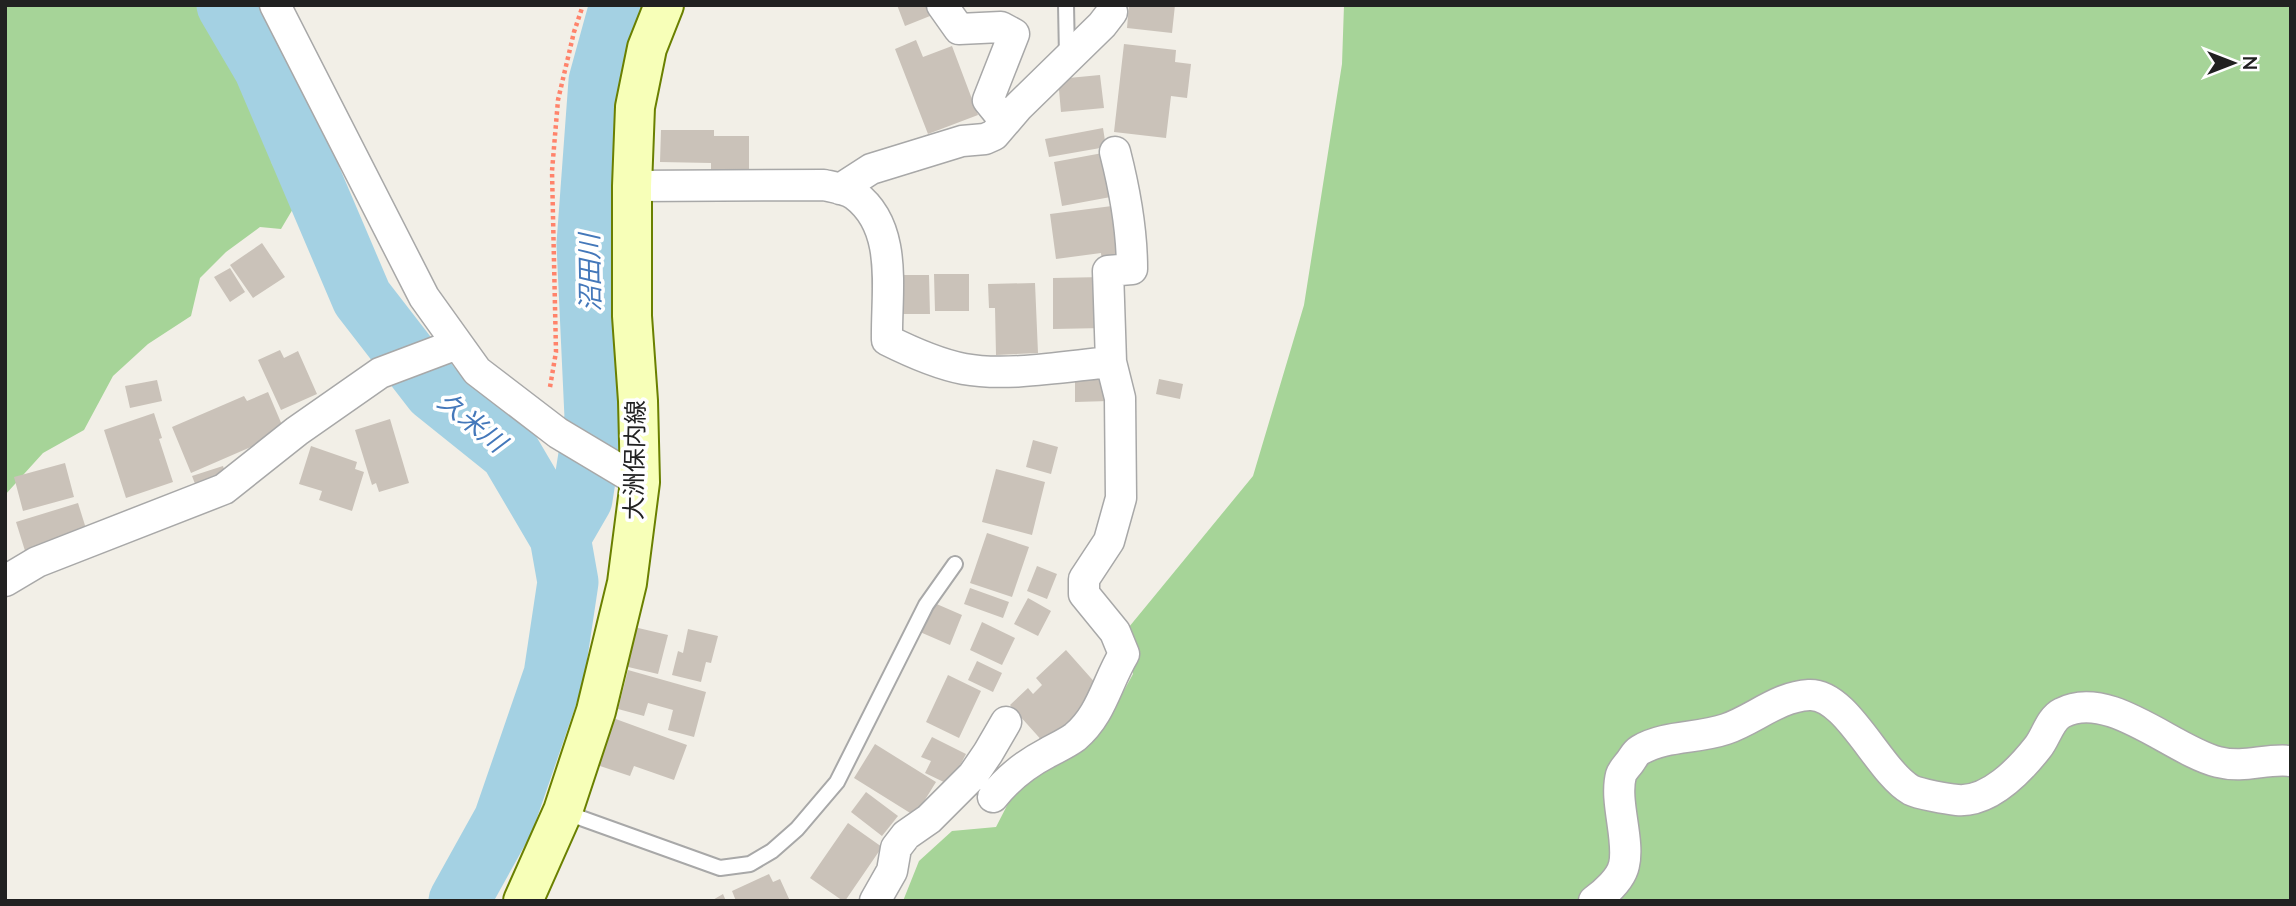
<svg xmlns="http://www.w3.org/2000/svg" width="2296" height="906" viewBox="0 0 2296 906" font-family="Lato,'Noto Sans JP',sans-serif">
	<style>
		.forest { fill: #a6d498 }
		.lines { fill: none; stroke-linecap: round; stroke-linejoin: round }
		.river { stroke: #a4d1e3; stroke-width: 61 }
		.building { fill: #cac2b9 }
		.service-casing { stroke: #a8a8a8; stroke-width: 18 }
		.minor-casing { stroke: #a8a8a8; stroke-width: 33 }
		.secondary-casing { stroke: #6a8000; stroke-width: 42 }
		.path { stroke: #ff836b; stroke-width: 4.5; stroke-dasharray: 3.5 3.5; stroke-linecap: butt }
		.service { stroke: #fff; stroke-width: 14 }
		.minor { stroke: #fff; stroke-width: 30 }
		.secondary { stroke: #f7ffb8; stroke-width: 38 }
		.labels { text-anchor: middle; stroke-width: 7; stroke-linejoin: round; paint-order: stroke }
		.street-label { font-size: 24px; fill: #212121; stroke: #fff }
		.water-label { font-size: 26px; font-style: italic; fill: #4478ba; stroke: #fff }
	</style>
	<rect width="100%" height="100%" fill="#f2efe7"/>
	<path class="forest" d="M5,5h212l32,53 23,106 25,38 -16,27 -21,-2 -34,25 -26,26 -9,38 -43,28 -35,32 -29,54 -41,23 -38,42z
		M1344,5h947v896h-1388l16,-40 33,-30 44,-4 19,-37 59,-39 36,-35 23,-42 -4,-47 124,-151 51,-171 38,-241z"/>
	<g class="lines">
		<path class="river" d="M227,5l37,63 98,230 72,93 76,61 50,85 8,45 -14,93 -50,145 -45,81
			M560,537l22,-38 13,-82 -8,-173 12,-163 21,-76"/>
	</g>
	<path class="building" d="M897,5h35l3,9 -30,12z
		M1129,5h46l-3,28 -45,-5z
		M916,40l7,17 29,-11 26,69 -50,19 -33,-85z
		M1124,44l52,6 -1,12 16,2 -4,34 -16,-2 -5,42 -52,-6z
		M1100,75l4,33 -43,4 -3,-33z
		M1103,128l3,19 -57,10 -4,-18z
		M661,130h53v6h35v37l-38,-1v-9l-51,-1z
		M1108,152l8,44 -54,10 -8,-44z
		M1112,206l3,28 6,-1 3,27 -22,3 -1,-10 -45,6 -6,-45z
		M262,243l23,34 -32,21 -23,-33z
		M230,268l15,24 -15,10 -16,-25z
		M934,274h35v37h-34z
		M895,275h34l1,39h-34z
		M1104,277v51l-51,1v-51z
		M1035,283l3,70 -42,2 -1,-47h-6l-1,-24z
		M280,350l4,8 14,-7 19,43 -36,16 -23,-50z
		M1109,377v24l-34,1v-24z
		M1159,379l24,5 -3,15 -24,-5z
		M157,380l5,21 -32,7 -5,-22z
		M268,392l17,40 -94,41 -19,-46 72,-31 3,5z
		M154,413l8,25 -3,1 14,43 -47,16 -22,-68z
		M390,419l19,64 -30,9 -3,-9 -4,2 -17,-55z
		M1033,440l25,7 -7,27 -25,-7z
		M311,446l46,16 -2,7 9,3 -12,39 -33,-11 3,-9 -23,-7z
		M65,463l9,34 -51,14 -9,-34z
		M223,466l4,12 -30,11 -5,-13z
		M996,469l49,13 -13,53 -50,-13z
		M78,503l10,32 -62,19 -10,-32z
		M987,533l42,14 -17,50 -42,-14z
		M1037,566l20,8 -10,25 -20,-8z
		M970,588l39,14 -6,16 -39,-14z
		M1028,598l23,13 -13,25 -24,-12z
		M932,602l30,13 -12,30 -30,-13z
		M982,622l33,16 -13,27 -32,-15z
		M634,627l34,8 -10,39 -34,-8z
		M688,629l30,7 -7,27 -5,-1 -5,20 -29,-7 6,-24 5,2z
		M1066,650l32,36 -4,14 -49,44 -35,-39 18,-17 5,6 9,-9 -6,-7z
		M977,661l25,12 -9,19 -25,-12z
		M628,670l78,22 -12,45 -26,-7 5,-20 -25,-7 -4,13 -26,-7z
		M948,675l33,16 -22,47 -33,-16z
		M613,718l74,27 -13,35 -40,-14 -4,10 -33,-11z
		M932,737l34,17 -16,31 -25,-12 6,-12 -10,-4z
		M875,744l61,38 -21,34 -61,-38z
		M866,792l32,24 -16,20 -31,-24z
		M848,823l34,24 -37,54h-2l-33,-23z
		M769,874l4,8 7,-3 10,22h-54l-4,-10z
		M723,894l3,7h-15z"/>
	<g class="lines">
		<defs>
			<path id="service" d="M1066,5l1,51
				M564,812l156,56 30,-4 22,-13 25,-22 40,-47 89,-177 29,-41"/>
			<path id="minor" d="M275,5l149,292 53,74 81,62 82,49
				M942,5l17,24 42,-2 13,7 -26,66 17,21
				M632,186l192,-1c9,2 23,4 31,10 44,33 31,96 32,145 24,12 51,24 77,29 43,8 104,-3 147,-7
				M840,189l31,-20 91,-28 23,-2 9,-4 24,-28 84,-82 10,-13
				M5,581l32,-19 187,-73 73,-58 83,-58 77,-29
				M993,797c15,-19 33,-33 54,-44 9,-5 20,-10 28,-16 27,-23 31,-53 49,-83l-9,-22 -31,-38v-15l25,-38 12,-43 -1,-100 -9,-36 -3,-91 24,-2c0,-41 -7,-78 -17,-117
				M875,901l17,-30 4,-23 10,-13 23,-16 44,-44 15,-22 18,-31
				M1594,901c11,-8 27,-22 30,-36 6,-25 -10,-64 -3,-90 1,-4 6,-9 9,-13 3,-4 5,-9 10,-12 26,-15 57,-11 86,-21 29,-10 51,-32 83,-34 38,-2 69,76 102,95 8,4 36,9 46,10 32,3 63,-30 81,-53 8,-10 12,-28 24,-34 47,-25 111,38 156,49 28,7 46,-4 73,-1"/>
			<path id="secondary" d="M523,901l40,-90 33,-100 31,-128 13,-101 -2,-81 -6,-85v-130l3,-79 12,-59 17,-43"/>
		</defs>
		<use href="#service" class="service-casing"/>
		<use href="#minor" class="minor-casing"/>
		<use href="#secondary" class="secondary-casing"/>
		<path class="path" d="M550,387l6,-35 -4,-181 6,-71 16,-68 9,-27"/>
		<use href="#service" class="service"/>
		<use href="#minor" class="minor"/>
		<use href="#secondary" class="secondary"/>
	</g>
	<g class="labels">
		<g class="street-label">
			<text transform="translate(635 460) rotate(-89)" y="8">大洲保内線</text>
		</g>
		<g class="water-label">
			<text transform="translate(590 273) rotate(-91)" y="9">沼田川</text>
			<text transform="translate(472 422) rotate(39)" y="9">久米川</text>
		</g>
	</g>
	<rect width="2296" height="906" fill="none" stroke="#212121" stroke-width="14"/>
	<g transform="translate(2233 63) rotate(90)" stroke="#ffffff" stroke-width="5" paint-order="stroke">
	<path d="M0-5L12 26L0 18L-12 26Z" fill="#212121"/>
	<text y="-10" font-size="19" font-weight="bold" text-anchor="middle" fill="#212121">N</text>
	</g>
</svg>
